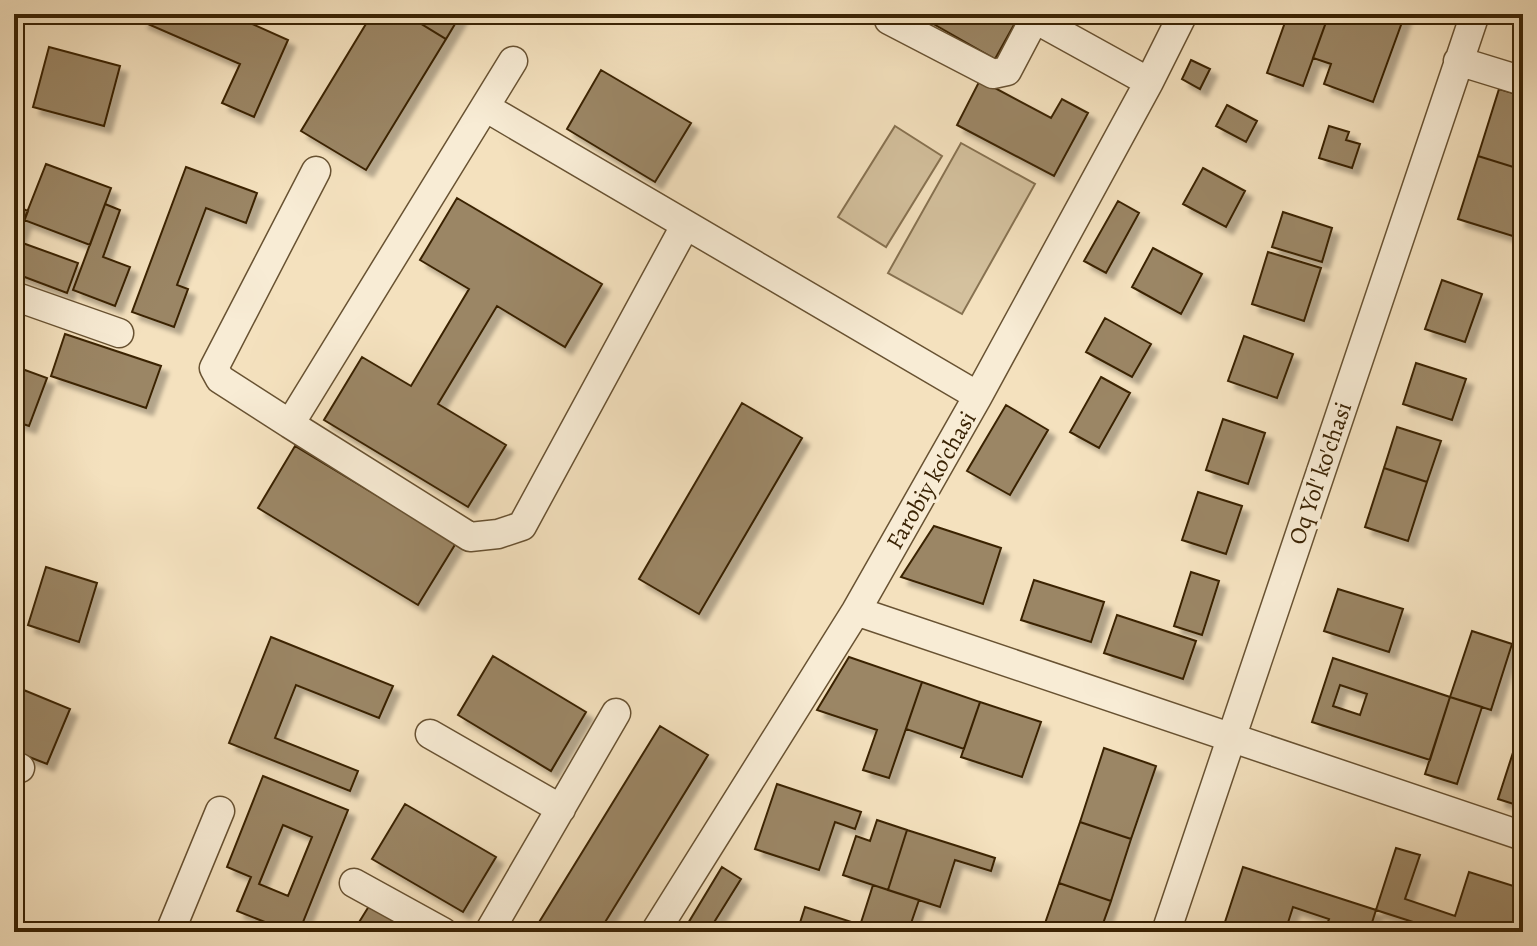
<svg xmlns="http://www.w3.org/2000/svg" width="1537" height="946" viewBox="0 0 1537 946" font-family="Alegreya,serif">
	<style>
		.green { fill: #d4c19e; stroke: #877251; stroke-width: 2 }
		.building { fill: #9b8665; stroke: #3a2304; stroke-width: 2; fill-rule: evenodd; filter: url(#shadow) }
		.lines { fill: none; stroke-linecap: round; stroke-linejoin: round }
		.minor-casing { stroke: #685232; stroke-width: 31 }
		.minor { stroke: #f8ecd5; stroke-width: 28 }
		.labels { text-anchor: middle; stroke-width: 7; stroke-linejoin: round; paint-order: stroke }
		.street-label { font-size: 24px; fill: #3a2304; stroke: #f8ecd5 }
	</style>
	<defs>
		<filter id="shadow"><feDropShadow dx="7" dy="7" stdDeviation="2" flood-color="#0004"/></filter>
	</defs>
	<rect width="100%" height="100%" fill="#f4e1be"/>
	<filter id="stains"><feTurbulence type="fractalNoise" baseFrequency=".0025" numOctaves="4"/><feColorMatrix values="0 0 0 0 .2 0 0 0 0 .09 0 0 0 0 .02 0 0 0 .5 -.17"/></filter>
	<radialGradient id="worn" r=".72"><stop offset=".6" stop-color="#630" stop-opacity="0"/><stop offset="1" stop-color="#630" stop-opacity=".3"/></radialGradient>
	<path class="green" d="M895,126l47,30 -56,91 -48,-30z
		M961,143l74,41 -73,130 -74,-41z"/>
	<path class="building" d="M144,14h86l58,26 -34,77 -32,-14 18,-39 -99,-43z
		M372,14h33l41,25 -80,131 -65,-39z
		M405,14h56l-15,25z
		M916,14h104l-25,45z
		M1288,14h41l-26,72 -36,-13z
		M1329,14l28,9 3,-9h45l-32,88 -49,-18 7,-20 -18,-6z
		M49,47l71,19 -16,60 -71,-19z
		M1191,60l19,9 -10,20 -18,-10z
		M601,70l90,53 -36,59 -88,-53z
		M980,80l71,38 11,-19 26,14 -34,63 -97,-51z
		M1499,89l24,7v74l-45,-14z
		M1227,105l30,16 -11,21 -30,-16z
		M1329,126l20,6 -3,8 14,4 -8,24 -33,-10z
		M1478,156l45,14v45l-7,22 -58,-18z
		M46,164l65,24 -21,57 -66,-25z
		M186,167l71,26 -11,30 -40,-15 -29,77 11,4 -14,38 -42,-15z
		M1203,168l42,23 -19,36 -43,-23z
		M457,198l145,86 -37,63 -68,-41 -59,98 68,41 -38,62 -144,-87 38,-63 49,29 58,-97 -49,-29z
		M1118,201l21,12 -33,60 -22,-12z
		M105,204l15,6 -17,47 27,10 -15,39 -42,-16z
		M14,205l14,6 -14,37z
		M1283,212l49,16 -10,34 -50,-15z
		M17,241l61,22 -11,30 -53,-20v-25z
		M1153,248l49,26 -21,40 -49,-27z
		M1268,252l53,16 -17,53 -52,-17z
		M1442,280l40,14 -17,48 -40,-13z
		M1105,318l46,26 -19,33 -46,-25z
		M65,334l96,32 -15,42 -95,-32z
		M1244,336l49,18 -16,44 -49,-17z
		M1416,363l50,16 -14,41 -49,-16z
		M14,366l33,12 -18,48 -15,-5z
		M1101,377l29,16 -31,55 -29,-16z
		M742,403l60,35 -103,176 -60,-35z
		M1006,405l42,25 -38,65 -43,-24z
		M1223,419l42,14 -17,51 -42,-14z
		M1397,427l44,14 -14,41 -43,-14z
		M295,446l161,97 -38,62 -160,-97z
		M1384,468l43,14 -19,59 -43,-14z
		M1198,492l44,14 -16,48 -44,-14z
		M934,526l67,22 -18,56 -82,-27z
		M46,567l51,16 -18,59 -51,-17z
		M1191,572l28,9 -17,54 -28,-9z
		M1034,580l70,22 -13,40 -70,-22z
		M1338,589l65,20 -14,43 -65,-21z
		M1117,615l79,26 -13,38 -79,-26z
		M1472,631l40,13 -21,66 -41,-13z
		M271,637l122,49 -14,32 -83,-33 -21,53 83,33 -8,20 -121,-48z
		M493,656l93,56 -35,59 -93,-56z
		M849,657l73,25 -33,96 -26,-8 14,-40 -60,-20z
		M1333,658l117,39 -20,63 -118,-38zM1340,685l27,9 -7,21 -27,-9z
		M922,682l58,20 -16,47 -58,-20z
		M14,686l56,23 -23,55 -33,-13z
		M1450,697l32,10 -25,77 -32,-10z
		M980,702l61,20 -19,55 -61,-20z
		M660,726l48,29 -109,177h-66z
		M1519,734l4,2v71l-25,-8z
		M1104,748l52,18 -25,73 -51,-17z
		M263,776l85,34 -49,122h-9l-53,-21 14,-34 -24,-10zM283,825l29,12 -24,59 -29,-12z
		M777,784l84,28 -6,17 -20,-7 -16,48 -64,-21z
		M405,804l91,53 -33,55 -91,-53z
		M877,820l30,10 -19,60 -45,-15 13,-39 14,5z
		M1080,822l51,17 -20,62 -52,-18z
		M907,830l88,28 -4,13 -36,-11 -15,47 -52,-17z
		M1396,848l24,7 -15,44 50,17 14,-44 54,17v17l-8,26h-71l-68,-22z
		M722,867l19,12 -33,53h-9l-12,-7z
		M1243,867l133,43 -7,22h-45l5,-13 -36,-12 -8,25h-39l-22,-7z
		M1059,883l52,18 -11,31h-58z
		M873,885l46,15 -11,32h-50z
		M369,906l43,26h-59z
		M805,907l56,18 -3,7h-61z"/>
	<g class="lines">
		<defs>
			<path id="minor" d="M1035,19l114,63
				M889,20l104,54 14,-3 30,-57
				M1458,61l65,20
				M485,107l493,289
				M316,171l-102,197 6,11 70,45 223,-363
				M14,296l105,37
				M290,424l180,113 28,-3 24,-8 163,-300
				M856,611l667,225
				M430,734l131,75
				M14,765l6,3
				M354,883l89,49
				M170,932l50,-121
				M489,932l127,-219
				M655,932l201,-321 122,-215 171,-314 34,-68
				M1166,932l309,-918"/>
		</defs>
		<use href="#minor" class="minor-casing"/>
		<use href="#minor" class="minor"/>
	</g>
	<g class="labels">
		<g class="street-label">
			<text transform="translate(1320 473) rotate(-71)" y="8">Oq Yol' ko'chasi</text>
			<text transform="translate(931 480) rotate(-60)" y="8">Farobiy ko'chasi</text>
		</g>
	</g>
	<rect width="1537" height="946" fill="none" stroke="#f4e1be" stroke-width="48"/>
	<rect x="16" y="16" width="1505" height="914" fill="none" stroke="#3a2304" stroke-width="4"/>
	<rect x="24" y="24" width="1489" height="898" fill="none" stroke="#3a2304" stroke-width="2"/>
	<rect width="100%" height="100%" filter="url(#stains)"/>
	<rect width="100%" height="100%" fill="url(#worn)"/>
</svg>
